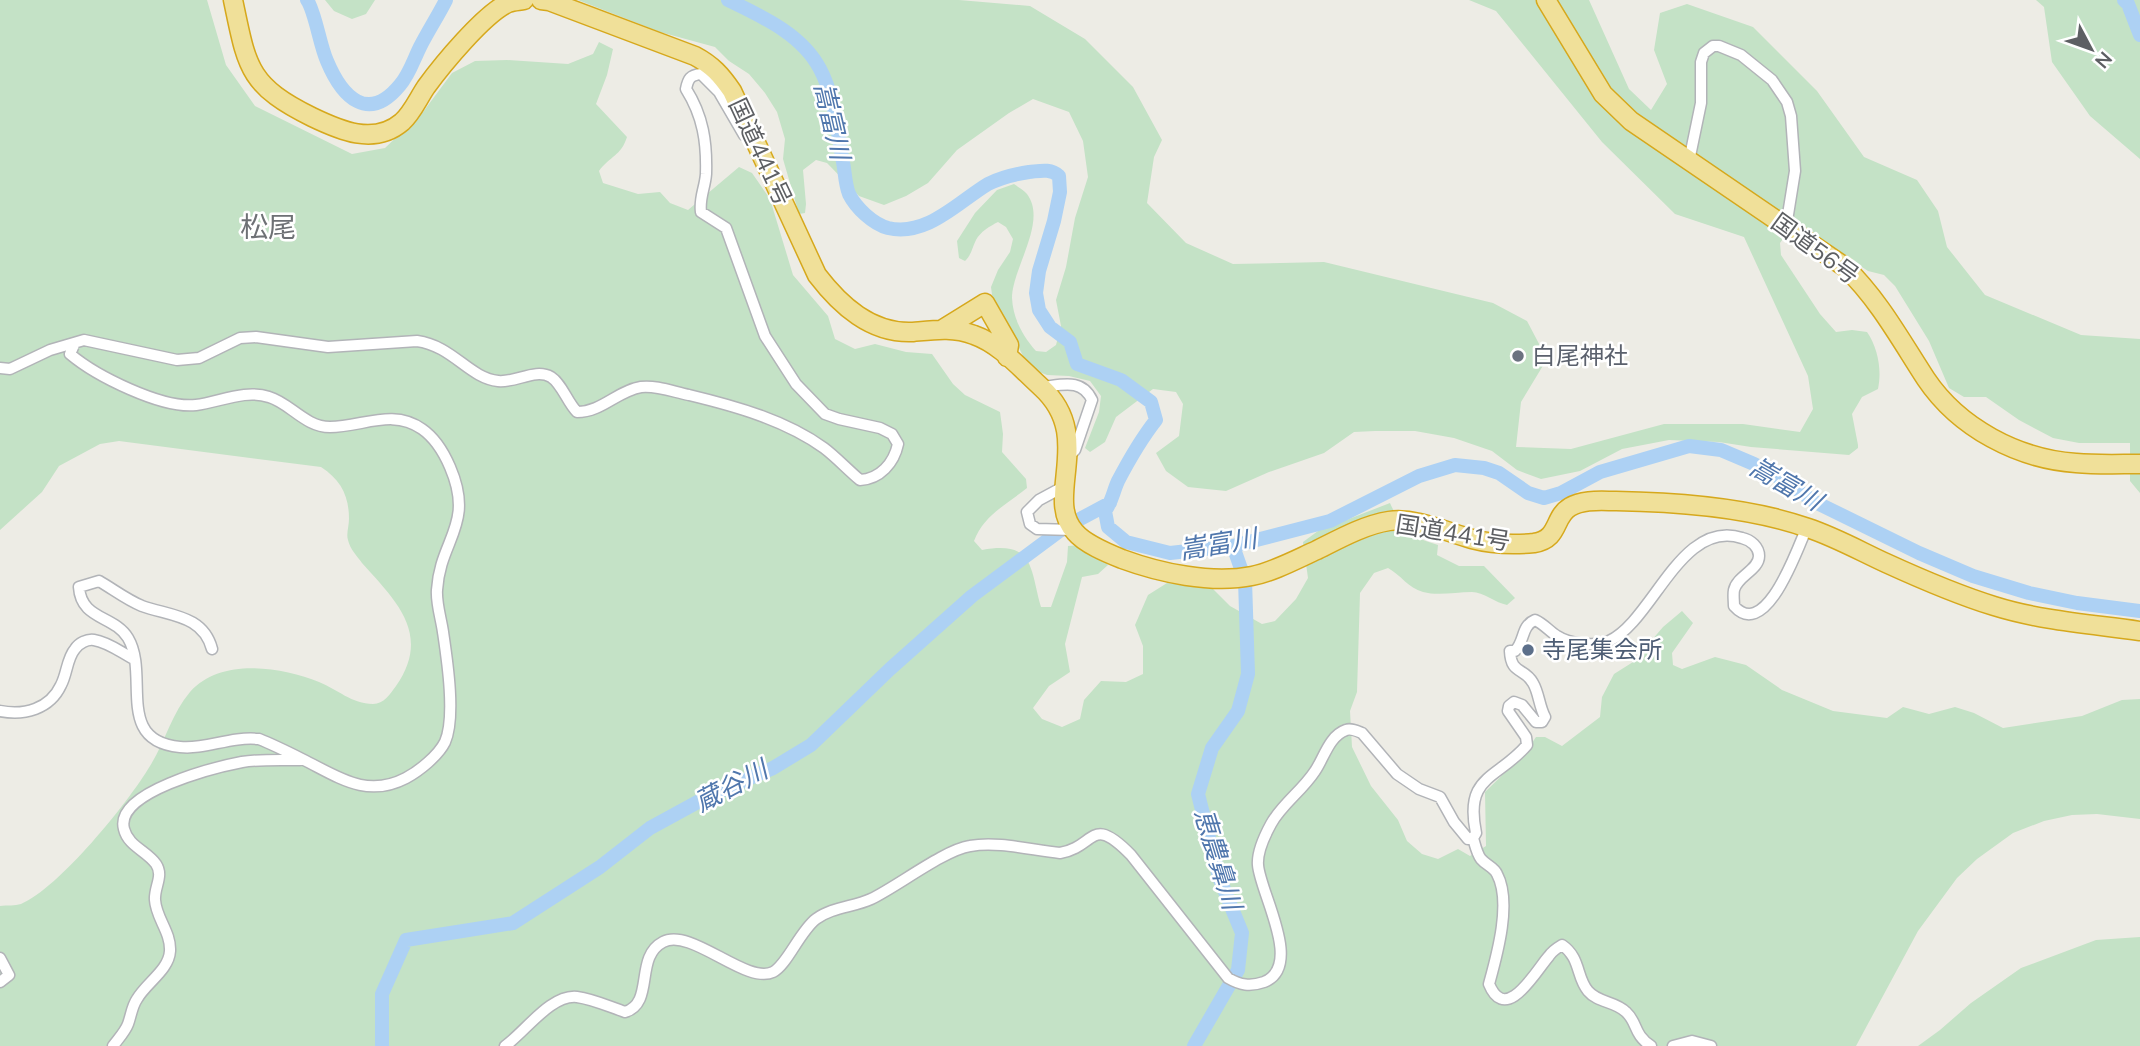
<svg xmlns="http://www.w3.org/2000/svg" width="2140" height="1046" viewBox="0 0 2140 1046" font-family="Mulish,'Noto Sans JP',sans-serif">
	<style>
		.green { fill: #c4e2c6 }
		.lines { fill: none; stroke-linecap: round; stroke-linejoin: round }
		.river { stroke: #add1f4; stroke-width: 14 }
		.street-casing { stroke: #b2b4b8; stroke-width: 13 }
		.highway-casing { stroke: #d6a81c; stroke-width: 21 }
		.street { stroke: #fff; stroke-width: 10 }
		.highway { stroke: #f0e099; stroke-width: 18 }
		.worship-dot { fill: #6b7280; stroke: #fff; stroke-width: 2.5 }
		.service-dot { fill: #5c6f8a; stroke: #fff; stroke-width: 2.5 }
		.labels { text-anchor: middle; stroke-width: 5; stroke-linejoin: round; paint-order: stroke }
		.street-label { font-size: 24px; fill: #5d5f63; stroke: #fff }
		.worship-label { font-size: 24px; fill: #5b616d; stroke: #fff; text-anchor: start }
		.service-label { font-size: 24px; fill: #4e5e75; stroke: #fff; text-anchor: start }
		.water-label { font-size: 26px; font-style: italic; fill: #5077ad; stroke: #fff }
		.quarter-label { font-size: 28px; fill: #6e7175; stroke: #fff }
	</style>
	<rect width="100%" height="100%" fill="#edece5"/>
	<path class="green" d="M0,0h207l19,65 29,41 97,48 33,-6 38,-36 29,-39 23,-12 32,-1 61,4 25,-10 6,-12 14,7 -6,26 -11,29 31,33c-6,19 -17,19 -28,34l4,12 35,11 22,-2 10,11 18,7 51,-43 13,6 18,26 23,76 35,41 7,23 20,10 20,-5 31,8 26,2 21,30 12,11 35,17 3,22 -1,18 24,27 1,9c-21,17 -43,27 -53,53l8,9c53,-10 48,19 59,57h10l16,-45 1,-16c17,-3 30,7 40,19l-10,9 -16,3 -17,67 5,28 -21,14 -16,22 9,11 20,8 18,-8 4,-19 17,-19 25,1 17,-8v-28l-8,-21 13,-30 19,-12 44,4 19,19 32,18 13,-3 21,-22 12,-21 -5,-36 15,-11 72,-28c14,30 17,32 48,42l-1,10 22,11h25l31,32 -8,7c-11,-2 -24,-13 -35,-13 -16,0 -34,4 -49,0 -15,-4 -22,-17 -35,-24l-14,5 -14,20 -3,99 -7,19 2,36 19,39 27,34 9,21 15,13 16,5 20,-10 12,7 16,-10 -1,-54 40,-39 11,-16h9l17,9 38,-29 2,-20 12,-23 19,-12 30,-35 19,-16 11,12 -21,30 1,12 9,4 33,-12 31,8 36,25 51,21 54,7 16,-11 26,7 26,-7 19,6 29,15 79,-12 40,-16 18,-1v120l-43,-5 -25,1 -28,6 -31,12 -36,26 -20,19 -39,53 -62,115h-1856v-140c7,-1 15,0 21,-2 38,-16 107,-101 129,-138 15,-24 22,-53 40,-74 31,-35 91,-25 129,-10 18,7 33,22 54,22 11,0 17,-10 23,-18 36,-52 0,-85 -34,-123 -5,-7 -12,-14 -14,-23 -2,-6 1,-14 1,-21 0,-23 -8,-39 -28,-52l-202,-26 -19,3 -41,22 -17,26 -42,38z
		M325,0h50l-9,14 -14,5 -18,-8z
		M578,0h381l71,6 55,33 48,48 29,53 -8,17 -7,46 39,40 47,21 91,-2 169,41 34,18 20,38 -26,43 -5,45 55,2 93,-25h79l57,8 13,-23 -5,-33 -64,-139 -69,-23 -73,-72 -106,-131 -27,-11h120l40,89 22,21 16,-26 -13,-34 6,-37 27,-9 66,23 64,64 47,66 53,23 21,31 9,36 38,48 96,40 59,4v154l-10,-12v-38h-51l-26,-5 -34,-18 -33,-23h-22l-15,-9 -20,-47 -34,-55 -11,-11 -16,-4 -73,-49 -15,21 1,12 39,59 16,18 16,-2 15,2c11,16 15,38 11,57l-16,8 -10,17 6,31v3l-9,7 -98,-8 -32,-5 -50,-2 -47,9 -42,22 -39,8 -24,-9 -25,-19 -38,-13 -39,-7h-40l-21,1 -30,21 -55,19 -43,19 -38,-4 -22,-16 -10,-18 23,-17 4,-32 -7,-12 -23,-3 -37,28 -11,25 -15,10 -5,-4 14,-36 2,-16 -11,-15 -21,-5 -22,-1 -18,-7 -18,-36 -18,-30 -2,-15 7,-17 12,-18 3,-13 -7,-12 -8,-5c-8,4 -18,10 -22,18 -4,8 -4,14 -11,21l-6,-3 -2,-17 18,-28 22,-23 17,-6c4,3 10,6 13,10 21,28 -15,74 -15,104 1,21 11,38 24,53l10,1 10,-7 5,-19 -5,-26 10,-33 9,-49 13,-41 -5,-36 -14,-29 -36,-13 -24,14 -52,37 -29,33 -22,13 -22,9 -25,-9 -32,-33 -11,-3 -13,10 3,34 -1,9 -6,1 -16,-55 2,-20 -8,-27 -12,-19 -16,-19 -20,-13 -14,-14 -55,-15z
		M2036,0h104v159l-50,-43 -38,-54 -8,-55z
		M2140,937v109h-222l22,-16 31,-27 50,-35 75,-28z"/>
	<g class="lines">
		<path class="river" d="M307,0c8,11 13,46 20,61 15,36 41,63 73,24 9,-10 14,-26 20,-38 8,-16 18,-31 26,-47
			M728,0c33,16 74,34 92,69 15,28 17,63 23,93 2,10 2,22 6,32 7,14 24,30 39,34 39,9 70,-26 100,-44 12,-6 28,-10 41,-12 11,-1 21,-4 30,4l1,16 -6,29 -15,50 -3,22 3,17 11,17 20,15 7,22 44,16 30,22 5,18c-15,19 -27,40 -38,61 -5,11 -6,21 -13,30l3,16 18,15 44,11 63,-7 97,-25 89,-45 36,-11 29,3 15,5 29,20 16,5 17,-5 39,-21 89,-26 32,4 33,14 18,9 43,29 104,51 54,23 56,17 48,10 63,8
			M2124,0l4,4 12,31
			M382,1046v-52l24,-54 107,-17 87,-56 50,-39 55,-30 68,-30 38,-23 79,-76 82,-73 93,-69 45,-24
			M1194,1046l44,-76 4,-37 -23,-56 -21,-83 14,-46 26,-37 10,-37 -3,-94 -12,-34"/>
		<defs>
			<path id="street" d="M1689,161l12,-58v-41l3,-9 9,-7h6l22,9 31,25 15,22 4,14 4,55 -9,56
				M74,345l-4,9c26,22 92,55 126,51 24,-3 49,-16 73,-8 21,6 36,30 61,30 32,0 63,-19 92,2 13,9 22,24 28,38 25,58 -10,72 -13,123 -1,13 4,28 6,42 4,27 13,85 2,110 -7,14 -26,29 -39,36 -40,21 -69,-2 -104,-19 -14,-7 -28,-14 -43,-20 -29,-3 -54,11 -79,8 -66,-6 -30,-72 -52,-109 -14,-23 -47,-18 -49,-51l20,-6c14,8 28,19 43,25 28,10 61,9 70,43
				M0,368l10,1 40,-19 34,-10 93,20 22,-2 41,-20 16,-1 72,10 89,-6c36,5 52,37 81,40 18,2 37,-13 53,-4 11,7 16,25 26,35 25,0 40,-21 64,-25 15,-2 33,5 48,8 46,11 96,25 135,53 12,9 24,22 36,32 20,-1 34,-17 38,-36l-6,-10 -12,-6 -41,-9 -14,-5 -29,-30 -31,-48 -39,-108 -25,-16c-2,-14 4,-24 5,-38 1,-32 -3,-58 -20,-85 2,-10 4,-14 15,-15l18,18 25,43
				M1042,387c20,-2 40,-9 50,13l-17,50 -5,5
				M1065,486l-26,14 -12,12 3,12 7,5 36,1
				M0,711c24,5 50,-2 61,-26 6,-11 6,-27 14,-36 4,-6 12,-10 19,-9 14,2 28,13 40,19
				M0,958l9,17 -9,7
				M113,1046c5,-7 12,-14 15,-22 3,-8 4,-18 9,-25 9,-16 32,-29 33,-48 1,-19 -14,-33 -15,-51 -1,-13 9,-24 1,-36 -9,-13 -28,-18 -32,-35 -10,-37 92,-62 118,-67 18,-3 39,-2 58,-2
				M505,1046c20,-14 46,-52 72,-49 16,2 33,10 48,15 30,-9 9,-55 38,-70 28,-15 83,43 110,30 14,-7 27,-41 43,-53 16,-12 38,-12 55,-20 27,-13 73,-49 99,-53 28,-5 61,4 90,7 36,-6 30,-40 71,2l97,123c12,7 22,9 36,4 40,-16 -4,-89 -6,-117 -1,-12 7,-30 13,-41 11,-20 31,-33 44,-53 9,-13 14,-35 31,-41 5,-2 11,1 16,3l35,41 22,15 21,8 14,25 14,17 5,-1
				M1651,1046c-18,-12 -13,-23 -25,-34 -11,-11 -28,-9 -38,-21 -12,-14 -7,-33 -26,-46 -5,3 -10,6 -13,11 -12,13 -43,70 -60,28 8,-29 23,-82 8,-110 -3,-7 -11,-9 -16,-15 -4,-5 -6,-14 -8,-21l3,-5c-12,-58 21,-53 51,-88l-1,-8 -18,-26 1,-5 5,-4 8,3 14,17h6l3,-5c-6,-11 -6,-24 -12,-34 -9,-16 -22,-8 -23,-32h5c10,-10 6,-25 20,-31 9,4 14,11 22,16 12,8 38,11 52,5 44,-20 72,-123 133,-103 9,2 17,9 17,18 0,14 -22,20 -25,34 -1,5 0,11 0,16 32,36 64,-59 73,-79
				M1673,1046l19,-5 19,5"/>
			<path id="highway" d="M233,0c14,66 14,85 79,117 27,13 62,29 90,5 10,-9 16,-23 24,-35 16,-22 58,-73 82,-84 5,-2 11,-2 16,-3
				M541,0l8,1 146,55c17,9 26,19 37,35l85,184c23,30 54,59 96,57 21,-2 40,-5 61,3 26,9 47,34 67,52 55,50 2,110 34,145 10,12 32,21 47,27 38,14 89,25 130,17 21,-4 45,-17 65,-26 22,-11 47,-25 72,-29 27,-4 57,11 83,18 19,5 42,6 62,4 26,-4 19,-26 36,-36 13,-8 32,-6 46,-6 60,1 136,7 192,27 27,9 52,23 78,35 35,16 72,32 108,43 48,15 97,18 146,25
				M1546,0l57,94 28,27 214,146c34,33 55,72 81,112 33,49 92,80 150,84 21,2 43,1 64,1
				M943,329l42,-26 24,42 -2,12"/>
		</defs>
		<use href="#street" class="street-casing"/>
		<use href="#highway" class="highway-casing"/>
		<use href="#street" class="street"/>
		<use href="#highway" class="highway"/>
	</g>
	<circle class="worship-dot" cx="1518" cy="356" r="7"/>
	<circle class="service-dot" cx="1528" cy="650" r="7"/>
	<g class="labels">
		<g class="street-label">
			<text transform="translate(760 152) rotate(65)" y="8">国道441号</text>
			<text transform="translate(1815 249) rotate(36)" y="8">国道56号</text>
			<text transform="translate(1453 533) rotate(9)" y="8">国道441号</text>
		</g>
		<g class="worship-label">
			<text x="1532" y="364">白尾神社</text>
		</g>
		<g class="service-label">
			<text x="1542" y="658">寺尾集会所</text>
		</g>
		<g class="water-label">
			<text transform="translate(832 121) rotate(77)" y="9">嵩富川</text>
			<text transform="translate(1786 484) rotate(30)" y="9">嵩富川</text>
			<text transform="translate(1218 544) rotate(-9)" y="9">嵩富川</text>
			<text transform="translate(731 786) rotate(-28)" y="9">蔵谷川</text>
			<text transform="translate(1218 859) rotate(73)" y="9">恵農鼻川</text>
		</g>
		<g class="quarter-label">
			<text x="268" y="237">松尾</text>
		</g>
	</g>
	<g transform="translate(2091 49) rotate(131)" stroke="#ffffff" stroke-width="5" paint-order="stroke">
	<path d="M0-5L12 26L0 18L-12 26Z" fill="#5d5f63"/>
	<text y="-10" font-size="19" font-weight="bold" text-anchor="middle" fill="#5d5f63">N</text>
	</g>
</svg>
